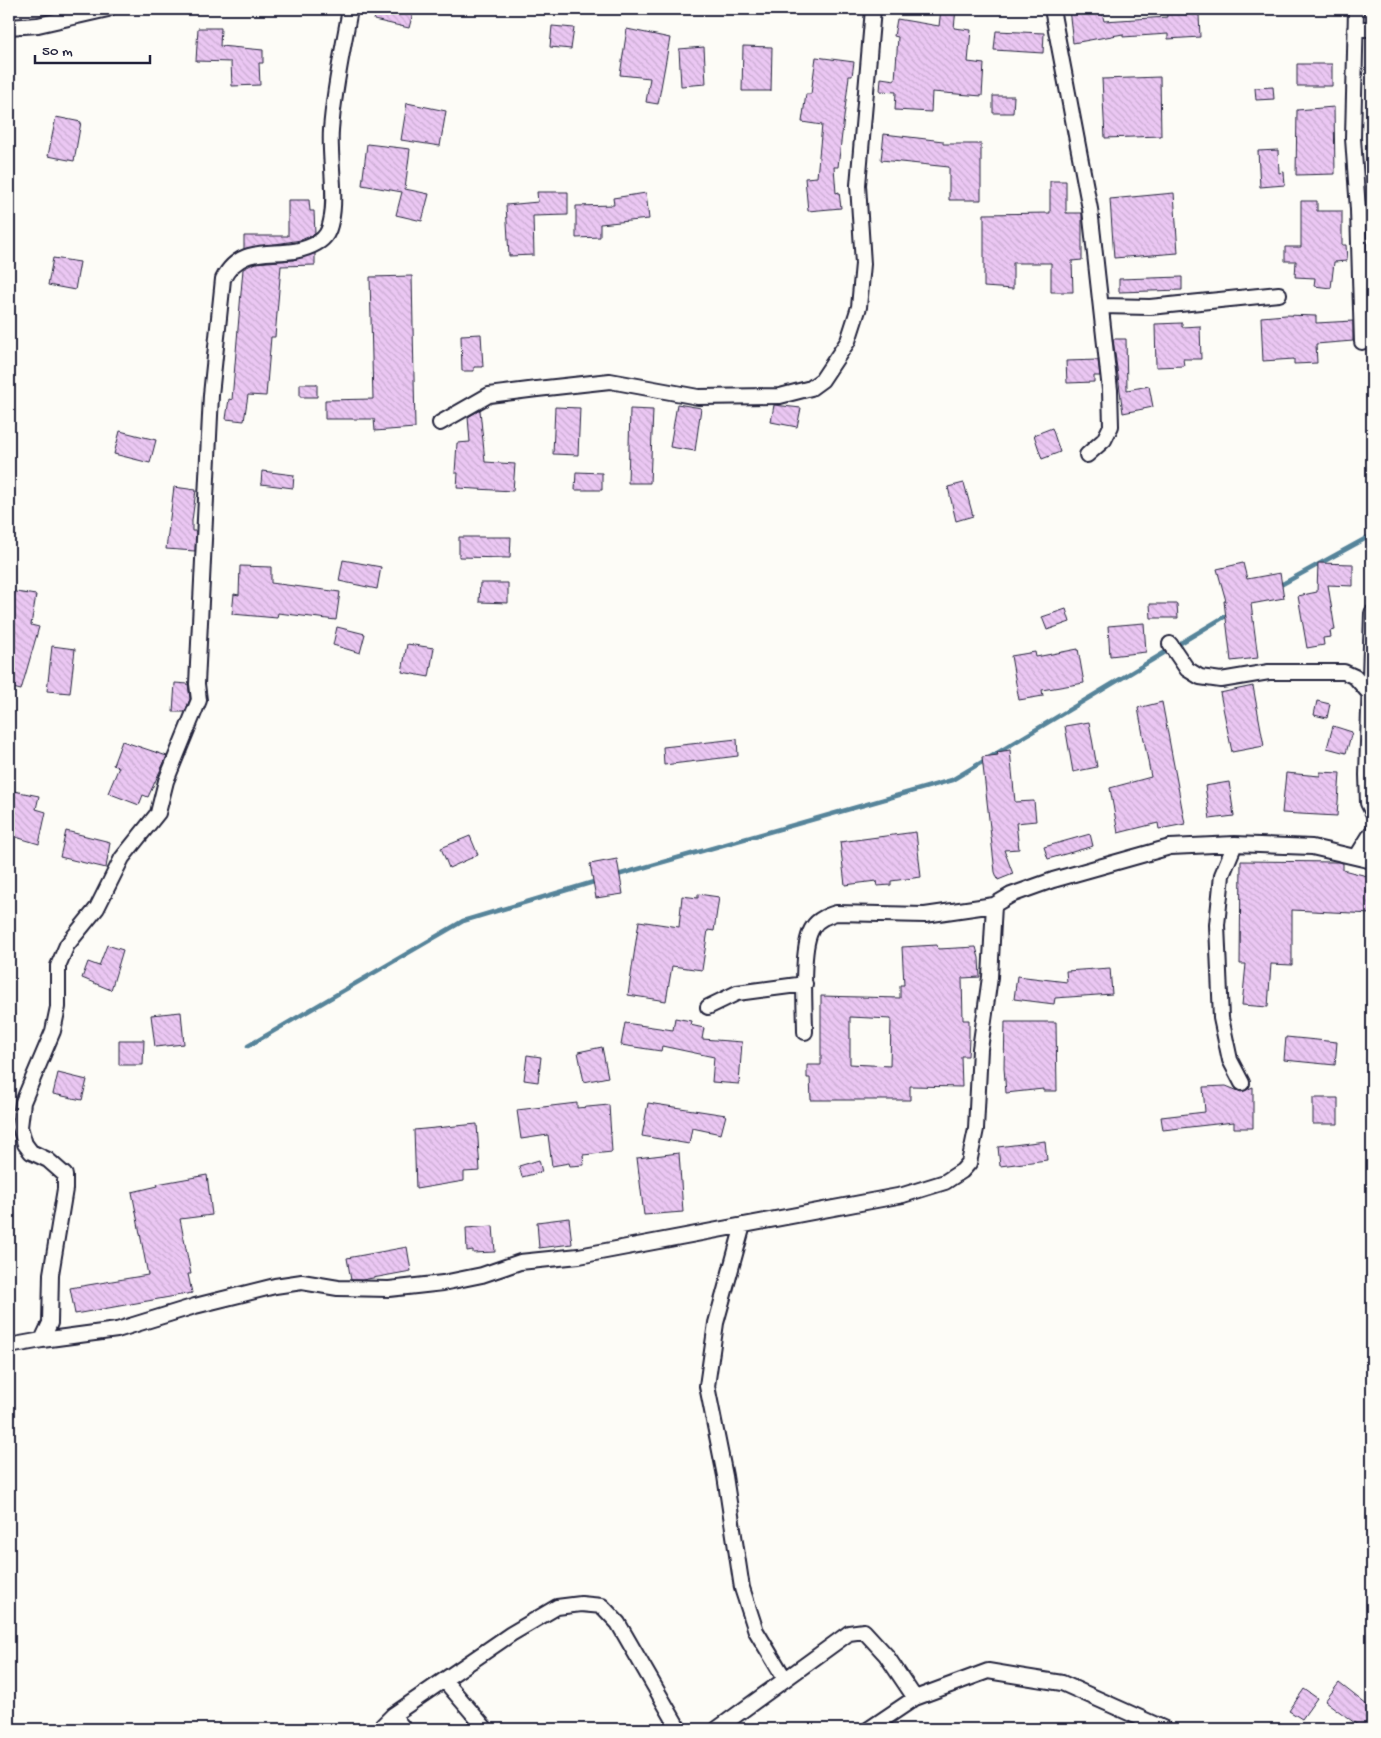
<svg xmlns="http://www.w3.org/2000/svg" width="1381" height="1738" viewBox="0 0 1381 1738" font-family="'Gochi Hand',sans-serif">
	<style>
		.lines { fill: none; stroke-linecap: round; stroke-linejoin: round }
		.stream { stroke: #57849a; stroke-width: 4.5 }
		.building { fill: url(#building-back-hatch); stroke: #22223b; fill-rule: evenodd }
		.street-casing { stroke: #22223b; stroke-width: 18 }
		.street { stroke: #fdfcf7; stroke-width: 14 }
	</style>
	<defs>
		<pattern id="building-back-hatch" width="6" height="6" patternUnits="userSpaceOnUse" patternTransform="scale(1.25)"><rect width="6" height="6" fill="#ebc7f3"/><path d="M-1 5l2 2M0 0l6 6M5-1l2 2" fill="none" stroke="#c9abd1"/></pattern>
	</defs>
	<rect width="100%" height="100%" fill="#fdfcf7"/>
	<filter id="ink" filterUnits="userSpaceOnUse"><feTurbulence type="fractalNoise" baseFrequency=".02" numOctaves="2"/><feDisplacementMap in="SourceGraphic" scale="10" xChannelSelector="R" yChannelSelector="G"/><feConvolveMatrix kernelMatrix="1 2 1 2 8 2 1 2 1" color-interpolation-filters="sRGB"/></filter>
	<g filter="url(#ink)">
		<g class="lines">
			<path class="stream" d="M1277,587l95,-52
				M614,876l338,-96 277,-166
				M248,1046l215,-125 134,-40"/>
		</g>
		<path class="building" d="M377,9h37l-5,19 -35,-8z
			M941,9h15l-2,19 17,2 -3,32 16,2 -2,32 -50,-4 -1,20 -36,-2 1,-18 -16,-1 1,-13 14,2 3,-43 -4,-1 3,-17 42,7z
			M1069,9h32l3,12 63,-4 -1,-8h26l1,5 6,1 1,22 -32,2v-5l-45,3v-3l-50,9z
			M552,26l22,2 -3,21 -21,-2z
			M198,28h23l-1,18 43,4v13h-4l1,22 -28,1 -1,-24 -35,-1z
			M627,29l43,9 -12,66 -12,-2 4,-24 -30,-3z
			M996,31l48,2 -1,20 -49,-3z
			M743,46l29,1 -1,44h-29z
			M704,47l2,37 -25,2 -2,-37z
			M816,57l38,5 -2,14h-3l-11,91h-4l2,26 3,-1 2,16 -33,3 -3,-33 12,-1 5,-52 -20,-3 4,-28h5z
			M1297,64h35v22h-35z
			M1160,77l1,59 -56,2 -3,-59z
			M1273,87l1,12 -18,1 -1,-12z
			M993,96h21l-1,17h-20z
			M407,103l39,8 -6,35 -39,-6z
			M1334,107l1,67 -39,1 1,-65z
			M56,117l25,5 -7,39 -26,-5z
			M884,134l59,7v3h38v56h-32v-33l-68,-7z
			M367,144l43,5 -5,40 24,5 -7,27 -26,-6 6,-23 -40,-7z
			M1278,150l1,23 5,-1 1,13 -25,2 -2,-36z
			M1050,181h16v32h16v47l-10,1 1,31h-22v-29h-38v26l-29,-2v-73l66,-1z
			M537,192h31v23l-35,1 1,39 -25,1 -3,-51 32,-3z
			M646,193l3,26 -49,5v13l-24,1v-32l38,-1 -1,-7z
			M1174,193l4,60 -64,5 -4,-59z
			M288,200h21l1,11h4l1,23 -14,6 -57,9v-13h44z
			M1301,201h16v10h25v34h4l1,16 -13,1 -3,26 -17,-2 1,-8 -20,-1 1,-16h-11v-14h16z
			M315,253v12l-34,1 -6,71h-4l-5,59 -18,-1 -4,26 -18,-2 3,-20 3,1 11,-131 12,-6 38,-3z
			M53,258l27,4 -5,28 -27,-5z
			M412,276l3,152 -40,3 -1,-12h-49v-19l48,-1 -3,-122z
			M1182,277v13l-63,2v-13z
			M1286,315l30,1v7l37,-2v20l-37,3 1,19 -23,1v-5l-31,2 -2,-44z
			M1182,323v4l18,-1 1,33h-18l1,7 -28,1 -1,-43z
			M481,334l2,33h-9v4h-12l-1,-36z
			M1113,339h13l1,51 22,-4 4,21 -30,6z
			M1098,360l2,16h-6v6l-27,1 -1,-22z
			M300,384h17v13h-17z
			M677,404l24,4 -6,43 -25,-4z
			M774,405l27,3 -4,19 -26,-5z
			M555,407l25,1 -2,47 -25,-1z
			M630,409l23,1 -3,73h-22z
			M480,410l5,52 30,2 -2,27 -56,-3 1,-15h-3l2,-30 13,-1 -2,-25z
			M1052,428l8,24 -18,7 -8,-24z
			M120,431l36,9 -6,23 -36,-9z
			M262,471l32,4 -1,13 -32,-4z
			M576,472l26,1v17h-27z
			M964,483l9,33 -17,5 -8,-34z
			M174,487l22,3 -4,31v10h4l-1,20 -29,-2z
			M459,537h52l-1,21 -51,-1z
			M343,560l38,7 -4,22 -38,-8z
			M1243,563l4,16 33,-6 4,25 -33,6 7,54 -27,3 -7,-60h2l-9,-32z
			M1318,563l35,1v22l-25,-1 7,45 -5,1 1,6 -8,1 1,7 -17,3 -9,-52 19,-4z
			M240,566l31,1v16l69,9 -4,28 -58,-7 -1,5 -45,-4 2,-20 5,1z
			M480,583h28v20l-29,-1z
			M9,591l27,4 -5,30 8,2 -18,63 -12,-3z
			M1150,604h27l1,14h-27z
			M1066,609l4,13 -23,8 -5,-13z
			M1144,623l2,29 -36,4 -2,-30z
			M337,627l28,7 -5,19 -27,-8z
			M407,644l27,4 -5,29 -27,-5z
			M52,646l23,3 -5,44 -23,-2z
			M1078,649l6,34 -42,7 1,6 -24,4 -8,-44 24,-4 1,5z
			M175,683l13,1 2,15 -5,13h-12z
			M1253,686l11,60 -32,6 -12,-59z
			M1317,701l13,3 -3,14 -13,-3z
			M1162,702l23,122 -26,5 -1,-6 -40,10 -8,-45 41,-11 -13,-69z
			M1089,722l8,45 -24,5 -8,-46z
			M1333,726l19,6 -6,21 -19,-5z
			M737,739l1,17 -74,9 -1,-18z
			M122,741l45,15 -19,41 -5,-2 -4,10 -31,-12 11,-26 -6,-2z
			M1010,750l5,52 19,-1 2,20 -20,2 3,26 -15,1 9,24 -15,6 -3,-8 -13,-115 16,-2 -1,-3z
			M1320,772l20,1 -3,43 -55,-3 4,-40 34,3z
			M1229,782l5,34 -24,3 -5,-33z
			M9,790l30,6 -3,13 10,3 -7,32 -30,-9z
			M66,831l44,11 -4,26 -46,-11z
			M916,832l5,45 -30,4v4l-14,1 -1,-5 -31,4 -5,-43z
			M1090,834l3,12 -45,13 -4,-12z
			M470,836l8,19 -29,13 -8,-20z
			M617,859l6,35 -27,4 -6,-34z
			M1241,861l97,1 5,1v7l28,7 -4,15h5v22l-80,-4v55l-21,-1 -3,43 -26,-2 4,-41h-6z
			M698,894l21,3 -5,34 -6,-1 -6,40 -30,-4 -6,35 -38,-6 11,-74 40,6 3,-31 16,2z
			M107,945l16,5 -12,40 -29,-12 6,-16 11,4z
			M937,945l1,4 38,-2 3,11 1,19 -18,1 1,42h6v19l-1,17h-7l1,31 -52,-1v14h-99l-1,-22h-3v-13h14v-69l79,2v-13h4l-2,-38zM850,1017l41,2 -1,47 -40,-2z
			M1110,968l2,26 -57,4 -1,6 -40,-5 3,-23 50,6 -1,-11z
			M181,1012l3,32 -29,3 -4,-32z
			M675,1018l16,3 -1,4 14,3 -2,11 40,3 -3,42 -27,-2 2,-25 -52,-11 -1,5 -40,-6 4,-22 48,7z
			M1005,1022h51l1,69h-14v-2l-37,4 -2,-25z
			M1286,1037l51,5 -2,23 -51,-5z
			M119,1040h25l-1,25h-24z
			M602,1047l6,30 -24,5 -6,-30z
			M527,1055l14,2 -3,25 -14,-2z
			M58,1073l29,7 -5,20 -29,-6z
			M1226,1086l15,6 12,-5v41h-19v-6l-71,8 -2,-13 44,-5 -2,-25z
			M1313,1098h25v26h-25z
			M577,1103v5l32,-3 3,47 -29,3 1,10 -14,1 -1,-3 -17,3 -4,-31 -27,4 -4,-29z
			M648,1103l78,12 -5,19 -29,-6 -3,16 -47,-8z
			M477,1124l3,47 -16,1v9l-48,8 -2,-59z
			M1045,1141l2,19 -47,6 -2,-19z
			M679,1153l4,59 -39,3 -7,-57z
			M539,1160l3,12 -20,5 -3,-11z
			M207,1175l5,40 -32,4 11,55h-3l4,19 -117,21 -5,-26 78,-13 -16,-83 26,-6 -1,-2z
			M569,1218l3,26 -33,4 -2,-26z
			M493,1226l2,26 -22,1v-3l-6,1 -1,-23z
			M407,1247l4,24 -49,9h-11l-4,-22z
			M1339,1683l33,26v20h-9l-38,-28z
			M1304,1689l13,9 -15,21 -13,-8z"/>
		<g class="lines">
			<defs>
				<path id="street" d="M1052,9l38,200 20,181 1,36 -7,14 -17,15
					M1356,9l-3,129 5,72 4,132
					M9,27l29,-2 70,-16
					M1355,29h17
					M1101,306l49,1 129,-13
					M440,423l49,-28 48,-6 73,-8 88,16 82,-1 31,-8 11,-8 26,-39 11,-34 4,-43 -5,-79 15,-176
					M1372,613l-5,162 1,28 4,8
					M1170,644l17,25 13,8 21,3 48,-8h75l11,5 14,16
					M1235,844l-13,31 -5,50 4,93 9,42 12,23
					M1357,856l15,-24
					M708,1007l29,-14 68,-9
					M805,1032c0,-25 -5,-87 8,-105 5,-8 14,-11 23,-14l89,2 69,-10 17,-10 42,-15 117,-33 65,-3 77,3 60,14
					M743,1225l-27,98 -9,63 18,90 17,112 14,43 29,48
					M42,1340l75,-10 78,-24 80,-20 27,-4 36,6 51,1 54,-6 39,-8 38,-13 59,-6 324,-61 42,-13 17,-11 7,-8 7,-34 4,-80 10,-72 4,-72
					M9,1346l33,-6 8,-17 1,-49 14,-85v-14l-17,-15 -17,-8 -6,-8 -5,-17 3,-25 30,-71 5,-24v-41l9,-21 30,-37 25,-50 36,-45 8,-32 33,-81 -2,-16 14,-289 12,-116c21,-41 60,-16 94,-36 9,-5 12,-12 14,-22 6,-24 -2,-65 0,-91 3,-41 12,-81 19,-121
					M444,1680l42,49
					M393,1715l11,14
					M379,1729l14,-14 118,-81 46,-27 24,-3 21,2 16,17 61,106
					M717,1729l132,-96 15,-2 22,24 29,43
					M869,1729l46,-31 73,-27 74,12 103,46"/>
			</defs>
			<use href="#street" class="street-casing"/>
			<use href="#street" class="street"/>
		</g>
	</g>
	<rect width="1381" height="1738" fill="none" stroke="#fdfcf7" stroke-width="30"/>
	<rect x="15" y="15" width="1351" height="1708" fill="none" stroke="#22223b" stroke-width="2" filter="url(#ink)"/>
	<path d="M35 55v8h115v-8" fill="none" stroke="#22223b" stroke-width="2.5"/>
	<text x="42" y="55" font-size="15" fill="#22223b" stroke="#fdfcf7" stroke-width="4" paint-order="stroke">50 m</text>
</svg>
